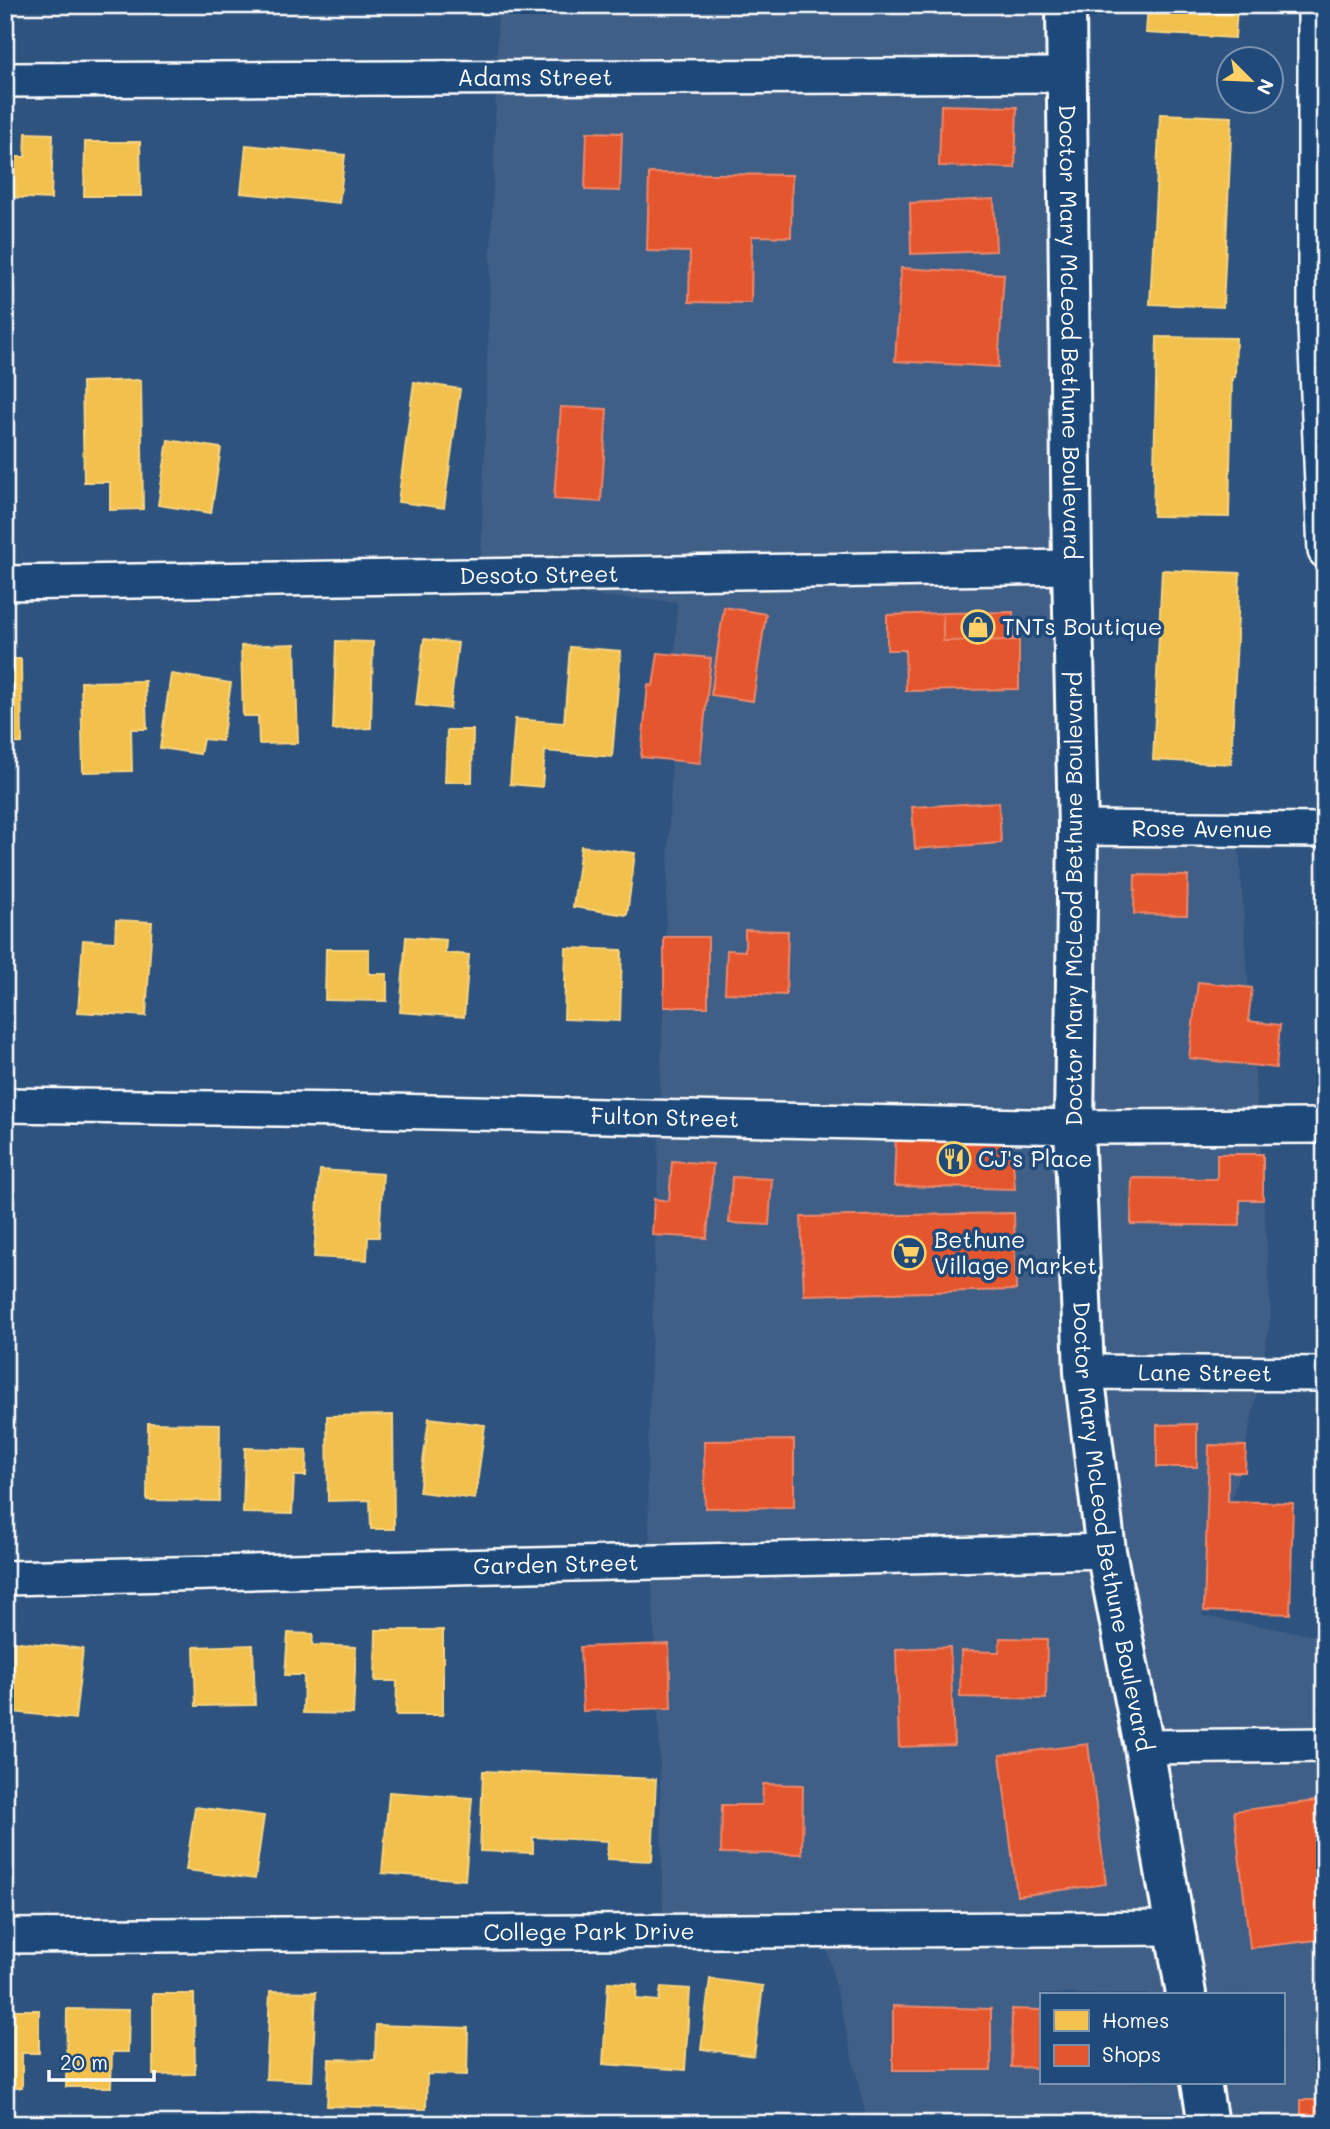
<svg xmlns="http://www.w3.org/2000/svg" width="1330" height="2129" viewBox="0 0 1330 2129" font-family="Mali,sans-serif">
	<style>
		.built { fill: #405e86 }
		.homes { fill: #f2c14e; stroke: #f6d483; stroke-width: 2 }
		.shops { fill: #e4572e; stroke: #ec896d; stroke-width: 2 }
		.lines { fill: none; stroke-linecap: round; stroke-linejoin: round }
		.minor-casing { stroke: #fff; stroke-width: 38 }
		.tertiary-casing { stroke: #fff; stroke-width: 44 }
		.minor { stroke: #1f4a7a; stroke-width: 33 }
		.tertiary { stroke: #1f4a7a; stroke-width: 38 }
		.labels { text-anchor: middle; stroke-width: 7; stroke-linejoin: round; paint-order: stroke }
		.street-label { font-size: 23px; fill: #fff; stroke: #1f4a7a }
		.poi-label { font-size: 23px; fill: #fff; stroke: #1f4a7a; text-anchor: start }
	</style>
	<rect width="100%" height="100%" fill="#2e537f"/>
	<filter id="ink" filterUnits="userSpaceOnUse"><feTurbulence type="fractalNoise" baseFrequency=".0143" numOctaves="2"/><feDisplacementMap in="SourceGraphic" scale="14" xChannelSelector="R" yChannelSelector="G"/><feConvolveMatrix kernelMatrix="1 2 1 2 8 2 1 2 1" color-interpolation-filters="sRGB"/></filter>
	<g filter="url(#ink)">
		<path class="built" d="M498,5h547l1,51 -549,3z
			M1047,93l5,456 -571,8 15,-461z
			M1052,585l6,225 -4,298 -394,-9 17,-497 -120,-9z
			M1098,847l141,1 18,260 -163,1z
			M659,1136l396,9 7,209 22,179 -434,10 -3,-68z
			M1260,1144l11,170 -7,41h-160l-9,-210z
			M1107,1391l150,1 -10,49 -45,175 121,21 2,90 -165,1 -33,-178z
			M1090,1570l62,339 -489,4 -4,-182 -7,-150z
			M1325,1763v361h-97l-7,-42h62v-88h-76l-41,-229z
			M1158,1946l8,48h-125v88h139l7,42h-319l-41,-175z"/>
		<path class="homes" d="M1148,5l89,2 -2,31 -89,-5z
			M1160,114l72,3 -9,190 -73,-3z
			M26,133l27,1 -2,65 -46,-2v-40h20z
			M85,142h55l1,54h-57z
			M246,145l99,10 -6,48 -98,-10z
			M1157,337l79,1 -1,39h-3l-3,140 -76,-1z
			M141,380l2,129 -33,1v-28h-26l-2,-100z
			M414,382l46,7 -16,119 -46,-6z
			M168,440l53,8 -10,65 -53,-8z
			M1162,570l78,3 -9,191 -78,-4z
			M424,639l34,4 -8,66 -34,-4z
			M336,641l37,1 -2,86 -38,2z
			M295,644l3,99 -39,1 -1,-28h-15l-2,-70z
			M570,647l51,4 -9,106 -67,-6 -3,36 -32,-3 5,-65 49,4z
			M5,659h16l1,84 -17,1z
			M171,674l60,9 -9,58 -19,-2 -3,15 -40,-6z
			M145,681l2,48h-16l1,42 -49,1 -2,-90z
			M447,730h26l-1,52h-27z
			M581,846l54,7 -8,62 -54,-8z
			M116,920l36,2 -6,94 -68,-4 5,-72 32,2z
			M406,937l40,3 -1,13 24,2 -5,62 -64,-5z
			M566,948l56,2 -2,71 -56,-2z
			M326,949h43v25h18v27l-62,-1z
			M320,1170l63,4 -4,63h-11l-1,23 -53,-3z
			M393,1415l1,114h-23l-1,-29 -42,1 -1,-85z
			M429,1418l56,7 -10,74 -56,-7z
			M148,1423l72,1 -1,77 -72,-1z
			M245,1448l62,2 -1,26h-12l-2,38 -49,-1z
			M376,1630h67v85h-47l1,-34h-22z
			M288,1633l25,1 -1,11 44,2 -3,67 -50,-1 1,-38h-19z
			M10,1641l73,8 -8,70 -70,-8v-31z
			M253,1645l2,60 -59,1 -2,-59z
			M483,1771l173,8 -4,82 -45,-2 1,-18 -75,-4v16l-53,-2z
			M389,1792l83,6 -7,82 -83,-7z
			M195,1807l69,9 -9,63 -69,-9z
			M710,1979l53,7 -9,70 -53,-7z
			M608,1982l29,2 -1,15 23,2 2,-14 29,2 -5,81 -82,-6z
			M270,1991l46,1 -4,89 -46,-2z
			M153,1994h41l1,80 -42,1z
			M67,2009l62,1 -1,42h-16l-1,35h-45z
			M5,2010h34v43h-17v35h-17z
			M376,2025l92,3 -1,47 -40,-1 -1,35 -99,-3 2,-47 46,1z"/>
		<path class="shops" d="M941,105l76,2 -2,61 -76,-2z
			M587,132l35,1 -2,58 -35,-1z
			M649,173l143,2 -1,62 -39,-1 -1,67 -62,-1 1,-50 -43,-1z
			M994,199l2,52 -85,3 -1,-51z
			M901,268l103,6 -6,93 -103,-6z
			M561,407l46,2 -6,93 -47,-3z
			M724,607l42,7 -13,87 -42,-6z
			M1013,612v28l-70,1v-28z
			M943,613v28l76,-1v49l-113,2 -1,-41h-18v-35z
			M658,653l53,5 -11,105 -59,-6 7,-72 5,1z
			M999,802l2,41 -86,6 -3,-42z
			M1135,875l53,1 -1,39 -53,-1z
			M745,930l43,1 -2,64 -61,-2 2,-43 18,1z
			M664,937h44v70h-44z
			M1198,982l54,6 -4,33 32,4 -4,43 -87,-10z
			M896,1131l115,2 4,56 -121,-3z
			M1217,1154h46v46h-23v26l-109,-2 1,-46 85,1z
			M672,1161l41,3 -6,74 -55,-3 2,-36 15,2z
			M732,1177l40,2 -3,46 -40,-2z
			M1014,1213l2,77 -212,5 -3,-78z
			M1197,1424v43h-40v-42z
			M794,1440v67l-89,1 -1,-67z
			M1209,1445l37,1 -1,26h-17v29l65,2 -3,111 -86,-3z
			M1000,1638l47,1 -1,60 -86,-2 1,-46 38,1z
			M669,1644l2,64 -88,3 -3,-64z
			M950,1647l4,98 -55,2 -3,-98z
			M1088,1744l18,140 -89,12 -17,-141z
			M763,1784l40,1 -1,69 -81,-1 1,-48h40z
			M1325,1800v139l-75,9 -16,-137z
			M893,2006l98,3v61h-98z
			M1012,2009l29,1v58l-30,-1z
			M1301,2100h24v24h-24z"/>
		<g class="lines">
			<defs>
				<g id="minor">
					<path d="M1315,5v322l10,224"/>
					<path id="s1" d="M5,80l1061,-5"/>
					<path id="s2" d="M5,583l1067,-16"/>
					<path id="s3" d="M1078,828l247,2"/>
					<path id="s4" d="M5,1105l340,5 729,17 251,-1"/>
					<path id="s5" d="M1084,1372l241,2"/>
					<path id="s6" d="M5,1578l1101,-27"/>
					<path d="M1144,1747l181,-2"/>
					<path id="s7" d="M5,1936l1170,-8"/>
				</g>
				<g id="tertiary">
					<path id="s8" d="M1066,5l6,562 6,261 -4,299 10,245 22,179 38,196 42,247"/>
					<path d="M1201,2082l7,42"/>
				</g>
			</defs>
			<use href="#minor" class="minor-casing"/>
			<use href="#tertiary" class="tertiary-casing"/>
			<use href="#minor" class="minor"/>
			<use href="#tertiary" class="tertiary"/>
		</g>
	</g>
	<defs>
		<symbol id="shop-ring" viewBox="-11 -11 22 22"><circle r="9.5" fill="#1f4a7a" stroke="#ffd166" stroke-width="1.5"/><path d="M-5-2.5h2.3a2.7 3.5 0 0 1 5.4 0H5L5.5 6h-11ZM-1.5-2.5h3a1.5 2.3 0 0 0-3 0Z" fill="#ffd166"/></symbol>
		<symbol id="restaurant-ring" viewBox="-11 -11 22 22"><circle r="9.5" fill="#1f4a7a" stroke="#ffd166" stroke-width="1.5"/><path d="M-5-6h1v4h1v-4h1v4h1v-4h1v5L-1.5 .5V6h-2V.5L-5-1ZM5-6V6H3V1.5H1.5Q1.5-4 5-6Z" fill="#ffd166"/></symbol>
		<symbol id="supermarket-ring" viewBox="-11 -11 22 22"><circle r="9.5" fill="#1f4a7a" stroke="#ffd166" stroke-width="1.5"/><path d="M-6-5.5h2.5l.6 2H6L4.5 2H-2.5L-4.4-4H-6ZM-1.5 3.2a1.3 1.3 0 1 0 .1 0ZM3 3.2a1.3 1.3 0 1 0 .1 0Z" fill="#ffd166"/></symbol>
	</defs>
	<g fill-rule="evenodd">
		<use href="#shop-ring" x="959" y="608" width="38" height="38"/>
		<use href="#restaurant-ring" x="935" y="1140" width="38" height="38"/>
		<use href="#supermarket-ring" x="890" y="1234" width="38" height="38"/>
	</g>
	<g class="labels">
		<g class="street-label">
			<text dy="8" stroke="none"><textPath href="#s1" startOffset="530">Adams Street</textPath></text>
			<text dy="8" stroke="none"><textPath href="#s8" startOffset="327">Doctor Mary McLeod Bethune Boulevard</textPath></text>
			<text dy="8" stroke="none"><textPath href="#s2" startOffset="534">Desoto Street</textPath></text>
			<text dy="8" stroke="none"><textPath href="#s3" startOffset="124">Rose Avenue</textPath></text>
			<text transform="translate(1074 899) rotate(-90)" y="8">Doctor Mary McLeod Bethune Boulevard</text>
			<text dy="8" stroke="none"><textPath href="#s4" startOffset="660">Fulton Street</textPath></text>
			<text dy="8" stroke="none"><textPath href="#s5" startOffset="121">Lane Street</textPath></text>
			<text dy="8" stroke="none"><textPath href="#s8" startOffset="1524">Doctor Mary McLeod Bethune Boulevard</textPath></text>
			<text dy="8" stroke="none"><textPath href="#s6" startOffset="551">Garden Street</textPath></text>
			<text dy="8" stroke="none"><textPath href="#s7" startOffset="584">College Park Drive</textPath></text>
		</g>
		<g class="poi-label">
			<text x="1002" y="635">TNTs Boutique</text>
			<text x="978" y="1167">CJ's Place</text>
			<text x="934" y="1248">Bethune<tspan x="934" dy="26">Village Market</tspan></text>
		</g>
	</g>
	<rect width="1330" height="2129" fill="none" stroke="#1f4a7a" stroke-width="28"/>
	<rect x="14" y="14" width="1302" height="2101" fill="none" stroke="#fff" stroke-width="2.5" filter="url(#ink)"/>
	<rect x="1040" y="1993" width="245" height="91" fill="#1f4a7a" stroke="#7992af" stroke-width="2"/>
	<rect x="1054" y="2010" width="35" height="21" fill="#f2c14e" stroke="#7992af" stroke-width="2"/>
	<text x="1102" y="2028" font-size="21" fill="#ffffff">Homes</text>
	<rect x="1054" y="2045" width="35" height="21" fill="#e4572e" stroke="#7992af" stroke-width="2"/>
	<text x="1102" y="2062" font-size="21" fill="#ffffff">Shops</text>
	<g transform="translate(1250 80) rotate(114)"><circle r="33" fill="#1f4a7a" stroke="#7992af" stroke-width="2"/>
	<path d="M0-5L12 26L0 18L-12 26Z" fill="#ffd166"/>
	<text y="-10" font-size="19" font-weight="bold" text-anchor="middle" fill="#ffffff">N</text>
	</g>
	<path d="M49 2070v10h105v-10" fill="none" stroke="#ffffff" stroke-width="3.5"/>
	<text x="60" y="2070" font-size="21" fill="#ffffff" stroke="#1f4a7a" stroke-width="5" paint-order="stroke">20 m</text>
</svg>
